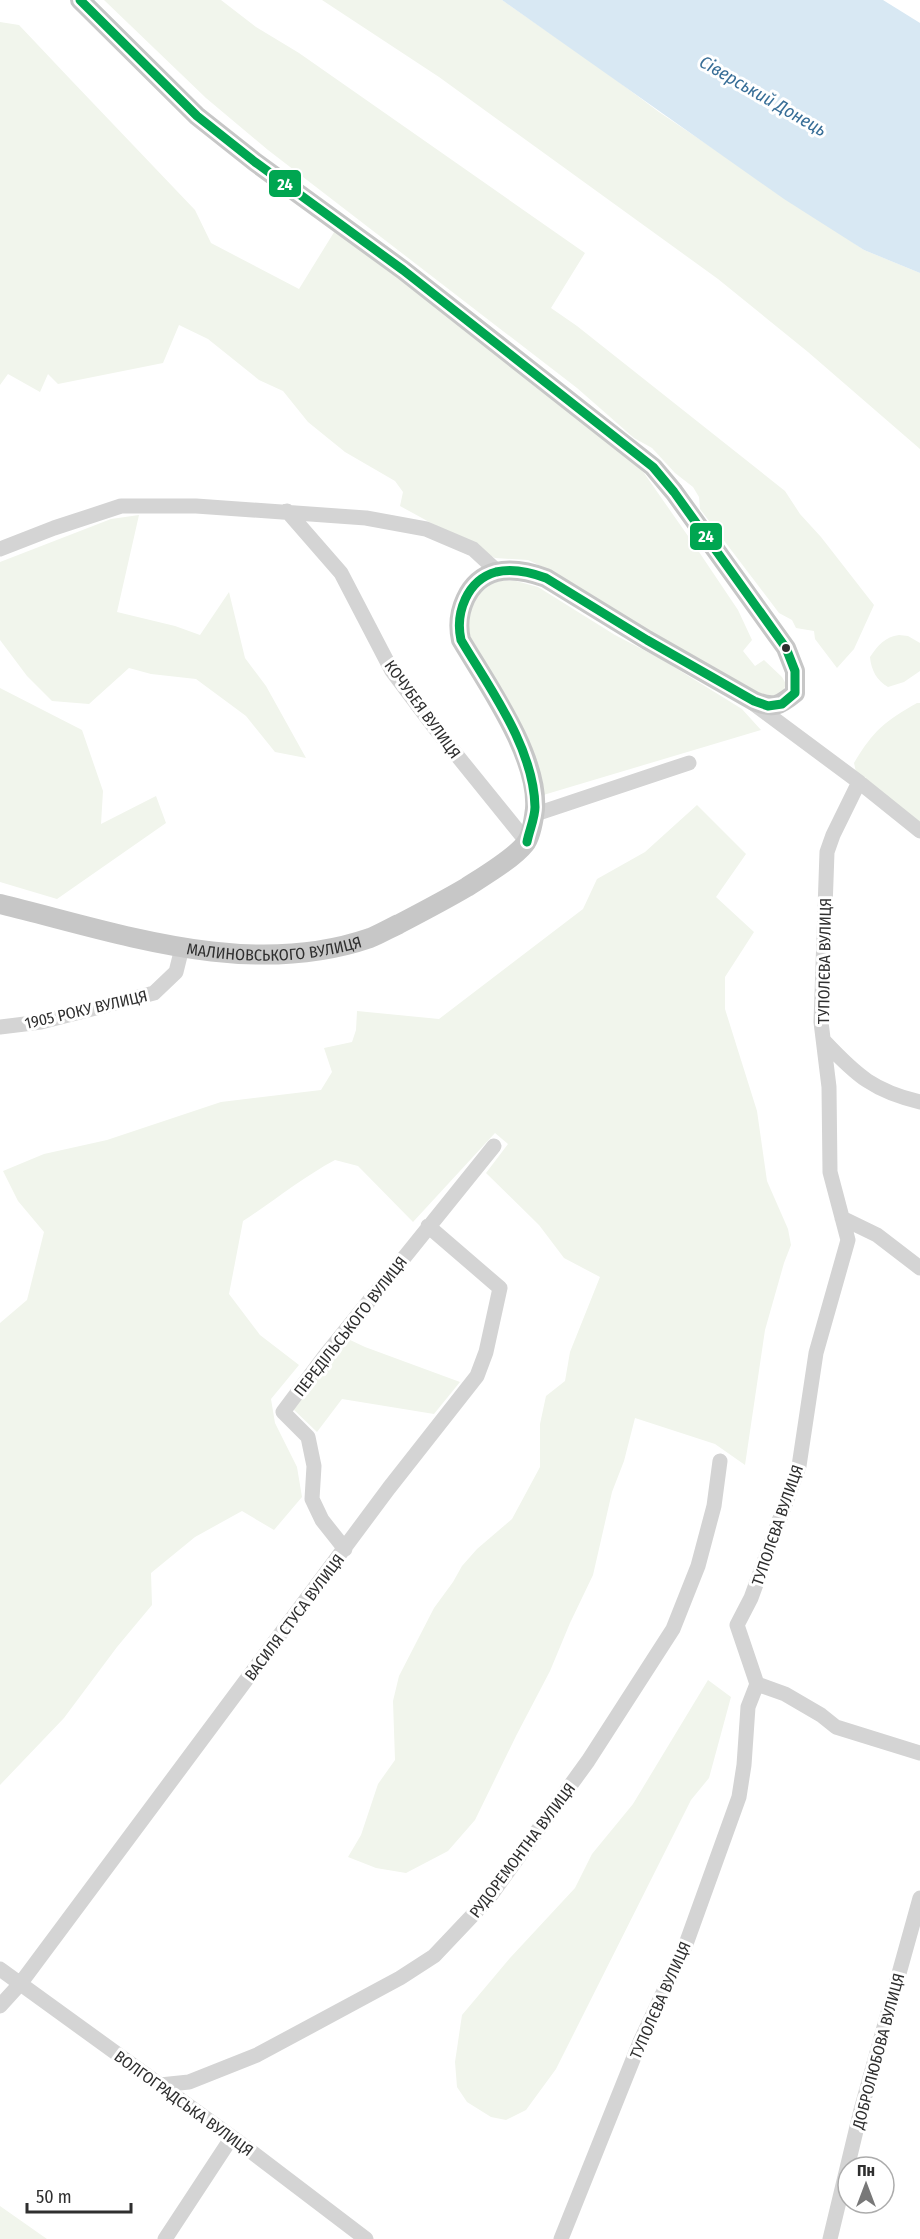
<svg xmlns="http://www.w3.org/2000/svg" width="920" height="2239" viewBox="0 0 920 2239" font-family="'Fira Sans Condensed',sans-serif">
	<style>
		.green { fill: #f1f5ec }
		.water { fill: #d8e8f3 }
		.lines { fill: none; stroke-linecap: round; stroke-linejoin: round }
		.minor { stroke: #d4d4d4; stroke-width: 15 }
		.major { stroke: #c7c7c7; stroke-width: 20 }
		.bus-1-casing { stroke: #fff; stroke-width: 14 }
		.bus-1 { stroke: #00a651; stroke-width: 9 }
		.bus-dot { fill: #2f2f2f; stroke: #fff; stroke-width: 2 }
		.labels { text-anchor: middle; stroke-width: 6; stroke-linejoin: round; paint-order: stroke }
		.street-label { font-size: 16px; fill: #2f2f2f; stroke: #fff }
		.water-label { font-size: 18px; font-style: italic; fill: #386e97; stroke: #fff }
		.line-badge { stroke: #fff; stroke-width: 2 }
		.badge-label { font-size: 16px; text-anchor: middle; font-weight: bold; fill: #fff }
	</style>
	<rect width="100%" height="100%" fill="#fff"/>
	<path class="green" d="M104,0h117l35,27 43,26 286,200 -34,55 26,18 208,165 15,23 21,23 53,68 -20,44 -17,19 -22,-29 -1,-8 -18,-3 -4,-8 -13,-7 -79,-104 -1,-12 -6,-10 -18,-14 -23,-25 -18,-10 -57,-50 -309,-238 -62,-52z
		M322,0h180l98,68 59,44 205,138 56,23v176l-112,-97 -90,-73 -279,-202z
		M0,22l19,3 52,55 124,130 16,33 88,46 37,-60 281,216 27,28 51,73 43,64 14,30 -9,11 12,15 9,-6 18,17 4,7 -3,7 -6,6h-20l-212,-129 -17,-8 -33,-2 -95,-52 3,-14 -8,-11 -50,-29 -37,-30 -25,-31 -24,-11 -51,-41 -29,-14 -16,38 -105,21 -10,-10 -8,18 -32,-18 -8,11z
		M139,515l-22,97 58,14 25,9 29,-43 16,66 21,28 40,72 -31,-6 -29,-36 -50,-37 -45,-5 -22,-6 -40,36 -37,-3 -25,-25 -27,-36v-78l111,-43z
		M497,580l19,1 22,6 77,48 46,24 81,50 19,21 -221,66 -72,-160 -2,-19 10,-21z
		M899,635l9,1 12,7v28l-16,11 -16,5c-11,-6 -17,-17 -18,-30 8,-12 15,-20 29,-22z
		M0,688l82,42 21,61 -2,33 55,-28 10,27 -109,76 -57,-17z
		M917,703h3v123l-64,-54 -2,-9c19,-32 31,-42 63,-60z
		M697,805l49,49 -30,43 38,35 -29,45v32l32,102 10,70 21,48 3,16 -7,18 -19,67 -20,135 -30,-21 -80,-26 -11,43 -12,31 -19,83 -23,48 -20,48 -34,65 -41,84 -27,31 -42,22 -30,-5 -28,-11 13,-22 17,-51 17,-24 -2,-59 6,-25 35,-68 19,-26 9,-16 15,-17 35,-30 28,-52v-43l6,-28 19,-15 5,-29 30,-75 -36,-19 -25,-33 -53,-52 22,-29 -13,-11 -82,89 -55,-56 -23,-6c-32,17 -61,41 -92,61l-14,73 31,41 39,30 -28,34 4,24 22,44 5,30 -28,33 -32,-19 -47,26 -44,36 1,32 -35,42 -53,71 -64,67v-462l27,-23 17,-68 -26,-31 -15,-30 41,-17 63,-14 114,-38 100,-12 11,-18 -8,-24 28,-6 4,-12 1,-19 82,8 144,-110 14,-30 48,-27z
		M348,1339l17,8 95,35 -26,32 -92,-15 -25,33 -24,-23z
		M708,1680l23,17 -22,81 -18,22 -135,269 -30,41 -20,10 -15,-3 -24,-15 -10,-15 -2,-25 7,-47 48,-57 65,-70 17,-34 41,-50z
		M0,2206l47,33h-47z"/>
	<path class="water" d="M502,0h381l37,23v250l-56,-23 -80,-51z"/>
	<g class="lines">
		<path class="minor" d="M287,511l54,62 51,98 42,56 93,115
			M0,549l54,-21 67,-22h75l170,12 60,11 47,20 25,23
			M754,704l105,78 61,49
			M533,815l156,-52
			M0,1027l41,-5 113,-29 22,-21 6,-24
			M825,1042c32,34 49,49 95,60
			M842,1218l35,17 43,33
			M345,1549l-23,-29 -10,-21 2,-33 -6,-29 -25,-25 41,-55 170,-211
			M757,1684l28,10 36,21 15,12 84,26
			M0,1969l236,171 130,99
			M0,2006l20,-22 369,-496 88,-112 9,-24 14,-64 -72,-62
			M160,2085l29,-3 68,-27 143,-77 34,-22 54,-57 100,-138 85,-132 25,-63 16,-60 6,-45
			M165,2239l67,-102
			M561,2239l79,-197 46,-98 53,-147 5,-32 4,-58 9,-23 -20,-59 14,-27 48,-132 17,-113 32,-113 -18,-68 -1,-85 -8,-65 6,-170 6,-17 26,-53
			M830,2239l31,-129 59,-212"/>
		<path class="major" id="s1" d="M0,904c119,29 248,76 370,34 10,-4 20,-10 29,-14 23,-12 46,-24 68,-37 17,-11 46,-28 58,-43 6,-7 9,-27 10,-35 4,-52 -48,-125 -74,-169 -6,-27 6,-60 35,-68 17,-4 34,0 50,6l101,62 107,61c20,8 25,5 41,-8v-22l-9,-23 -112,-156 -21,-25 -250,-197 -148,-108 -58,-46 -117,-116"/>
		<defs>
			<path id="bus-1" d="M80,0l117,116 58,46 148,108 250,197 21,25 112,156 9,23v22l-13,11 -14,2 -14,-5 -107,-61 -101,-62c-16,-6 -33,-10 -50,-6 -29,8 -41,41 -35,68 29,49 73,108 74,167 0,11 -6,24 -8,35"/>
		</defs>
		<use href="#bus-1" class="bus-1-casing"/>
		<use href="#bus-1" class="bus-1"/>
	</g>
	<circle class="bus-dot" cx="786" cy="648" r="5"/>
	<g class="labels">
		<g class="street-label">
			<text transform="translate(423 709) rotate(54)" y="6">КОЧУБЕЯ ВУЛИЦЯ</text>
			<text dy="6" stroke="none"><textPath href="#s1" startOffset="280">МАЛИНОВСЬКОГО ВУЛИЦЯ</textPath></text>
			<text transform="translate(824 961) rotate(-89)" y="6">ТУПОЛЄВА ВУЛИЦЯ</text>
			<text transform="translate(86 1009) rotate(-13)" y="6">1905 РОКУ ВУЛИЦЯ</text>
			<text transform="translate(350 1326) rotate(-52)" y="6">ПЕРЕДІЛЬСЬКОГО ВУЛИЦЯ</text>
			<text transform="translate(777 1525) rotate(-71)" y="6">ТУПОЛЄВА ВУЛИЦЯ</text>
			<text transform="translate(294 1617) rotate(-53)" y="6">ВАСИЛЯ СТУСА ВУЛИЦЯ</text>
			<text transform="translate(522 1850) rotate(-53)" y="6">РУДОРЕМОНТНА ВУЛИЦЯ</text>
			<text transform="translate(660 2000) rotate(-66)" y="6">ТУПОЛЄВА ВУЛИЦЯ</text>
			<text transform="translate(878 2051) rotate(-75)" y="6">ДОБРОЛЮБОВА ВУЛИЦЯ</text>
			<text transform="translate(184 2103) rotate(36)" y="6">ВОЛГОГРАДСЬКА ВУЛИЦЯ</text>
		</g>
		<g class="water-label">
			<text transform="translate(763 96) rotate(30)" y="6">Сіверський Донець</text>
		</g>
	</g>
	<g class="line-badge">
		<rect x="268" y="169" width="34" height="29" rx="6" fill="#00a651"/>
		<rect x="689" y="522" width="34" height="29" rx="6" fill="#00a651"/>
	</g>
	<g class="badge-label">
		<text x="285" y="190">24</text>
		<text x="706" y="542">24</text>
	</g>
	<g transform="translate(866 2185)"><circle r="28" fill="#ffffff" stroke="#acacac" stroke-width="1.5"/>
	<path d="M0-4.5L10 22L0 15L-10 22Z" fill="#787878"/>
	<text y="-9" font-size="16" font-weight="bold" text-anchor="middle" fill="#2f2f2f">Пн</text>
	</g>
	<path d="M27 2203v9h104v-9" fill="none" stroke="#2f2f2f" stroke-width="3"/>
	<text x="36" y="2203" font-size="18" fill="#2f2f2f" stroke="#ffffff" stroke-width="4.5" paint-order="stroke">50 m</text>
</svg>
